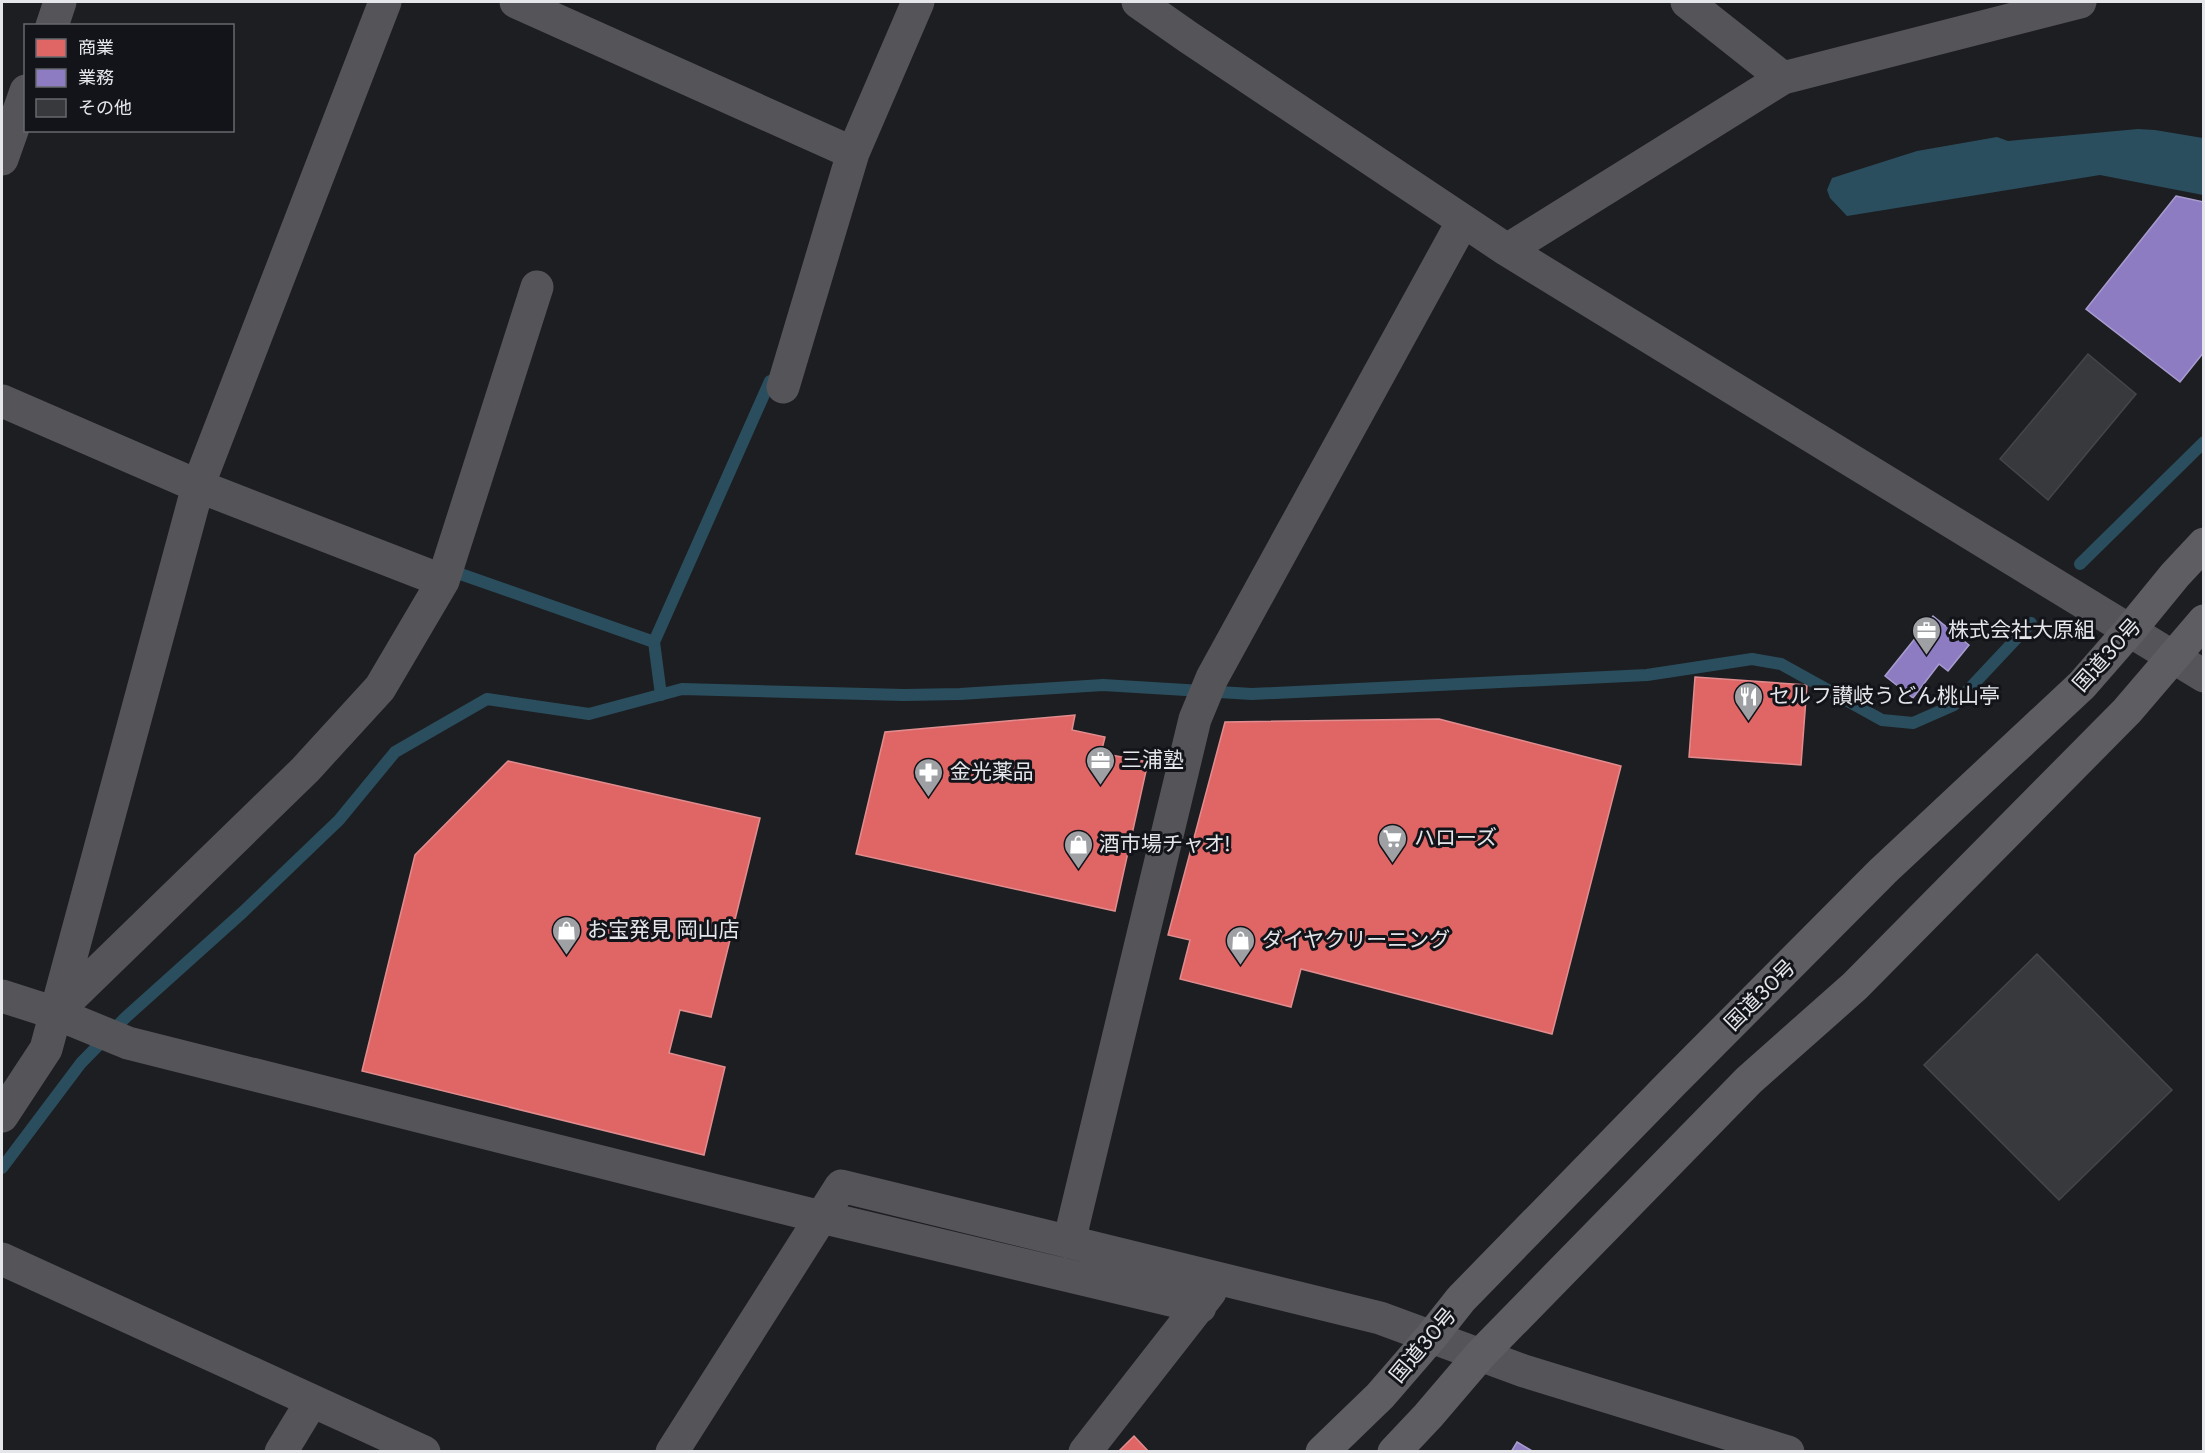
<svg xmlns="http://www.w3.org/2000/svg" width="2205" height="1453" viewBox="0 0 2205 1453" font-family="'DM Sans','Noto Sans JP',sans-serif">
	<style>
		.water { fill: #2a4e5e }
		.shops { fill: #e06666; stroke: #e18c8e; stroke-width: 1.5 }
		.offices { fill: #8e7cc3; stroke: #a89ccf; stroke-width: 1.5 }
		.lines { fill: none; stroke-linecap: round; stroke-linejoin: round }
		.stream { stroke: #2a4e5e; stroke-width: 12 }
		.building { fill: #38393c; stroke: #454649; stroke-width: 1.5 }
		.minor { stroke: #555559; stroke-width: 33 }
		.highway { stroke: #5d5d62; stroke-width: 33 }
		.labels { text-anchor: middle; stroke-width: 6; stroke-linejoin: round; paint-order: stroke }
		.poi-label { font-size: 21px; fill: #e4e6ea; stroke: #12141a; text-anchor: start }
		.street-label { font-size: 21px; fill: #e4e6ea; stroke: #12141a }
	</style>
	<rect width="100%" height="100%" fill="#1d1e21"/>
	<path class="water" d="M2138,129l17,1 48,8v57l-103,-20 -253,41 -17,-18 -3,-8 5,-12 85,-27 80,-14 11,4z"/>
	<path class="shops" d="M1695,677l112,8 -6,80 -112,-8z
		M1075,715l-3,15 33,7 -4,16 47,9 -33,149 -259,-57 29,-122z
		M1439,719l182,47 -69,268 -251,-65 -10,38 -111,-28 10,-39 -22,-5 57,-213z
		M508,761l252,57 -49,199 -31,-7 -11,43 56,14 -21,88 -342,-84 53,-216z
		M1134,1436l15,16h-31z"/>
	<path class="offices" d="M2176,196l28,6v150l-24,30 -94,-73z
		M1933,616l36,29 -21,26 -9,-7 -26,34 -28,-22z
		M1517,1442l17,10h-23z"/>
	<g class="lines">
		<path class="stream" d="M2080,564l124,-122
			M449,570l205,72 7,53
			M654,642l116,-261
			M2,1168l79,-105 44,-45 118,-106 96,-92 56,-68 92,-53 102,15 93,-25 222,6 56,-1 143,-9 149,9 395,-19 105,-16 29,5 101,56 31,3 41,-18 77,-82"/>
	</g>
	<path class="building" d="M2088,354l48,40 -88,106 -48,-41z
		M2037,954l135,136 -113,110 -135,-135z"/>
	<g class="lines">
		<path class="minor" d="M516,2l337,151
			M1138,2l50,35 319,213 697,426
			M1687,2l96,76
			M52,26l8,-24
			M2,159l24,-68
			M1507,250l276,-172 297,-76
			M783,387l70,-234 65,-151
			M2,401l196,85 245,95
			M2,996l53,17 73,30 693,174 379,90
			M56,1012l249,-242 75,-82 63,-107 94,-294
			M2,1116l44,-67 152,-563 187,-484
			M1069,1242l126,-523 17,-41 251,-457
			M2,1259l422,193
			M281,1452l31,-51
			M672,1452l169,-266 539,132 144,53 264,81
			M1085,1452l125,-160"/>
		<path class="highway" d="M1322,1452l58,-56 51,-59 30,-38 211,-216 211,-212 199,-186 48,-55 45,-55 29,-31
			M1394,1452l34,-36 53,-62 268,-274 106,-94 272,-275 77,-90"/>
	</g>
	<defs>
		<symbol id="office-pin" viewBox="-11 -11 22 30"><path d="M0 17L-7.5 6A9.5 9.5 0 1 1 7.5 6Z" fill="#9ea0a4" stroke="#12141a"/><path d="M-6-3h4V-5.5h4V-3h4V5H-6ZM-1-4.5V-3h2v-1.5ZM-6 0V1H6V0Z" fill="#fff"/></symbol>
		<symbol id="restaurant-pin" viewBox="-11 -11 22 30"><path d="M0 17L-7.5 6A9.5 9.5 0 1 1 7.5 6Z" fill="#9ea0a4" stroke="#12141a"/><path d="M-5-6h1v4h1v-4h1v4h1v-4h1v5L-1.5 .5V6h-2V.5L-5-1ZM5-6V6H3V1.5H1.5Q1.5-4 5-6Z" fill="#fff"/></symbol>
		<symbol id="pharmacy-pin" viewBox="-11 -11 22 30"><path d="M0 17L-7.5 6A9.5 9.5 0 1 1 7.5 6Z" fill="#9ea0a4" stroke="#12141a"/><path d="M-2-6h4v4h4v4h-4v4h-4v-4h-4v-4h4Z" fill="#fff"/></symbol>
		<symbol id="supermarket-pin" viewBox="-11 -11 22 30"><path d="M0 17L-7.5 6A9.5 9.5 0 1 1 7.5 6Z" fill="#9ea0a4" stroke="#12141a"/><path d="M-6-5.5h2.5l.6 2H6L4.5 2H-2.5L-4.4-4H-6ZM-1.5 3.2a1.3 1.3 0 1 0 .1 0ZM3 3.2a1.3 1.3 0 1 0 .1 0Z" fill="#fff"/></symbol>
		<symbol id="shop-pin" viewBox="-11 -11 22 30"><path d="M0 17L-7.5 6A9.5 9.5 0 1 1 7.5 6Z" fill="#9ea0a4" stroke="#12141a"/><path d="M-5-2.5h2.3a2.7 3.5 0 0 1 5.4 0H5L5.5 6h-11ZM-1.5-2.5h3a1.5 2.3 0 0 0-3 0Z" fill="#fff"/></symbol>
	</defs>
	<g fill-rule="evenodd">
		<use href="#office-pin" x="1910" y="614" width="33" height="45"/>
		<use href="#restaurant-pin" x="1732" y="680" width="33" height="45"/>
		<use href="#office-pin" x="1084" y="744" width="33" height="45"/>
		<use href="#pharmacy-pin" x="912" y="756" width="33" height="45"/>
		<use href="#supermarket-pin" x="1376" y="822" width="33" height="45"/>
		<use href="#shop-pin" x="1062" y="828" width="33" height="45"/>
		<use href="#shop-pin" x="550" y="914" width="33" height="45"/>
		<use href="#shop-pin" x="1224" y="924" width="33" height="45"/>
	</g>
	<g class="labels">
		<g class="poi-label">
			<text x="1948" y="637">株式会社大原組</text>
			<text x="1769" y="703">セルフ讃岐うどん桃山亭</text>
			<text x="1121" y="767">三浦塾</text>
			<text x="950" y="779">金光薬品</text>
			<text x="1414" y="845">ハローズ</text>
			<text x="1099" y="851">酒市場チャオ!</text>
			<text x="587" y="937">お宝発見 岡山店</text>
			<text x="1262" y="947">ダイヤクリーニング</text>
		</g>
		<g class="street-label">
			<text transform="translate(2107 655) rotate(-48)" y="7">国道30号</text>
			<text transform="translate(1760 995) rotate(-45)" y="7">国道30号</text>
			<text transform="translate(1423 1345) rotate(-50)" y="7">国道30号</text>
		</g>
	</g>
	<rect width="2205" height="1453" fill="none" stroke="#e4e6ea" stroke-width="6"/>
	<rect x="24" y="24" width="210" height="108" fill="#12141a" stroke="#66686d" stroke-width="1.5"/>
	<rect x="36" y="39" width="30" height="18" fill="#e06666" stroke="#66686d" stroke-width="1.5"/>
	<text x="78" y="54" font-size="18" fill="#e4e6ea">商業</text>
	<rect x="36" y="69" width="30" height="18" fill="#8e7cc3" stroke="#66686d" stroke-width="1.5"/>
	<text x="78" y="84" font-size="18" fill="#e4e6ea">業務</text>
	<rect x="36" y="99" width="30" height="18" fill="#38393c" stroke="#66686d" stroke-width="1.5"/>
	<text x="78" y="114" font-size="18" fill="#e4e6ea">その他</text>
</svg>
